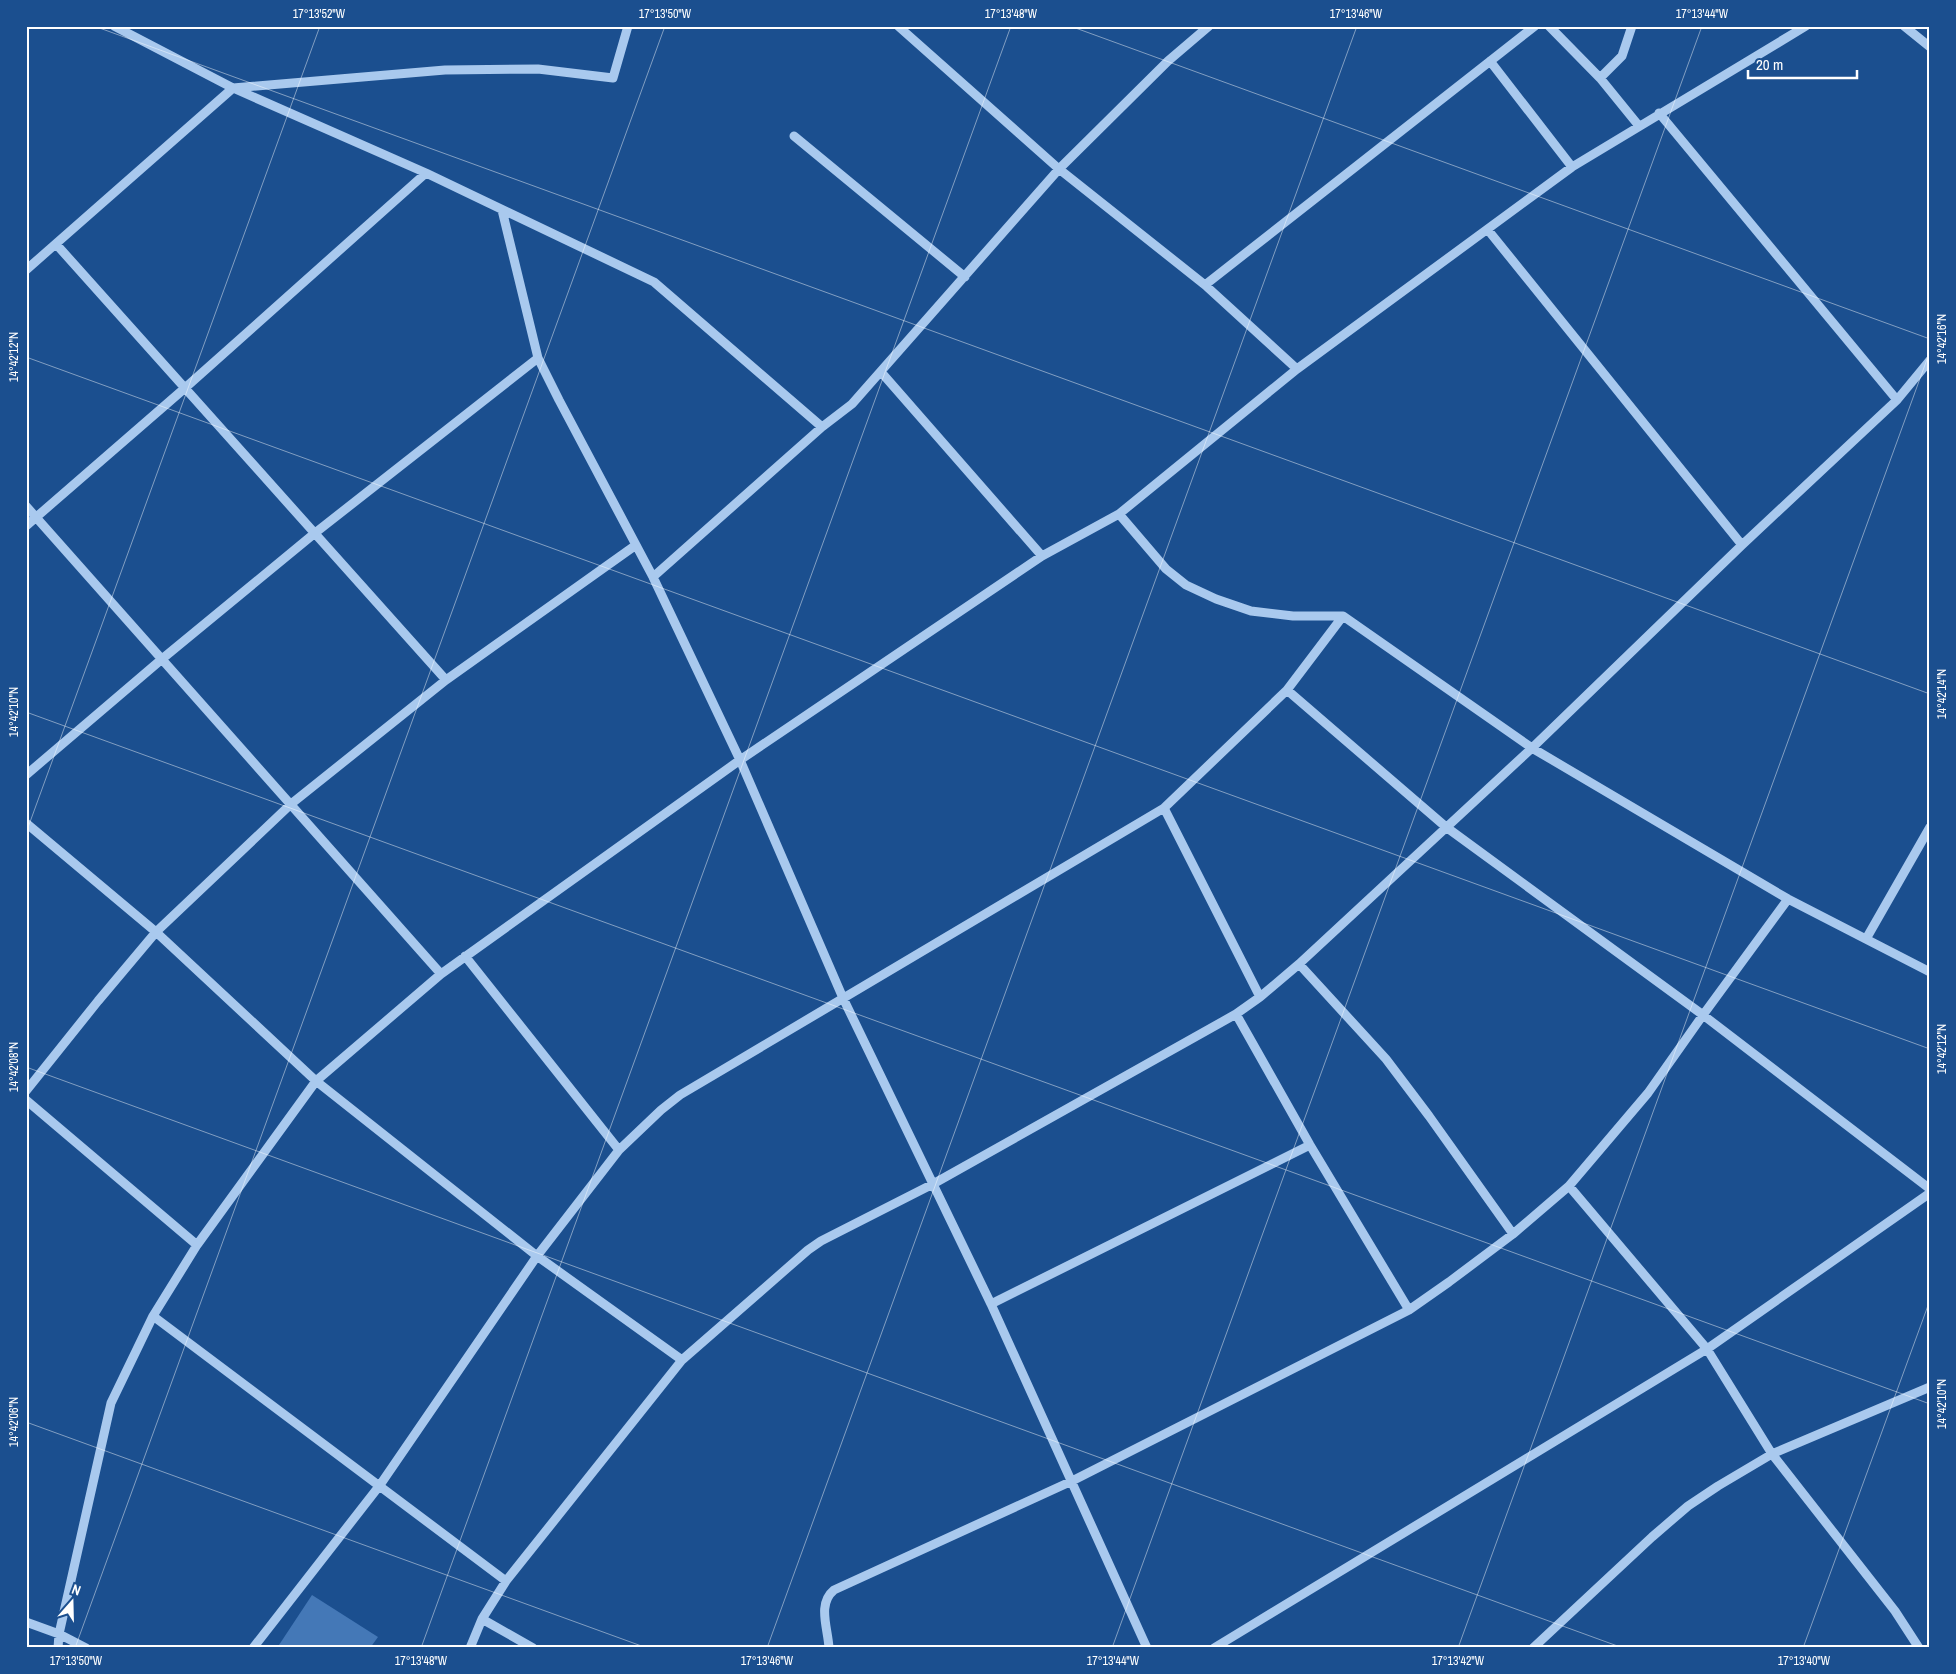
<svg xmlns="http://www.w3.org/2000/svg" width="1956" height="1674" viewBox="0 0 1956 1674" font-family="'Archivo Narrow',sans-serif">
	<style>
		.building { fill: #4478b7 }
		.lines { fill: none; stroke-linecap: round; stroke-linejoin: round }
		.minor { stroke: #a9c9ee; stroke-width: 9 }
		.ticks { fill: none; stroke: #fff; stroke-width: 1; stroke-opacity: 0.45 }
		.neatline { fill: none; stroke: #fff; stroke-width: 2 }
		.ticks-label { font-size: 12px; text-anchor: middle; fill: #fff }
	</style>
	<rect width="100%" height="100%" fill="#1b4f8f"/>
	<path class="building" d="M312,1595l66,42 -8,11h-93z"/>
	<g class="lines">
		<path class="minor" d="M114,26l119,62 193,85 228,109 168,145
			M898,26l161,143 146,116 92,84
			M1549,26l51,52 39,48
			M1904,26l26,21
			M1490,61l82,106
			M1600,78l22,-22 10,-30
			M1659,113l238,287
			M794,136l171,141
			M502,210l36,148 21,42 94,177 87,183 103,238 148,306 156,344
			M1488,230l254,315
			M56,244l390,436
			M26,270l207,-182 212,-18 93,-1 75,9 15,-52
			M1205,285l330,-259
			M881,372l161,184
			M26,506l415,468
			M1119,514l47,55 20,16 30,14 35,12 42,5h50l189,132 256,151 142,73
			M26,526l159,-138 241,-215
			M653,577l169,-150 30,-23 207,-235 109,-108 41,-35
			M1287,690l159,137 257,188 227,174
			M26,775l136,-116 153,-126 223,-175
			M1164,808l96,189
			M26,823l130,109 160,149 221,175 145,104
			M1866,939l64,-112
			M465,956l154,194
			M1299,964l87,95 43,57 84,118
			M1236,1014l74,131 99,165
			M26,1091l72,-90 58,-69 135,-128 155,-124 190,-135
			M26,1100l171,145
			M1569,1186l138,163 65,105 123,157 24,37
			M991,1304l319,-159
			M153,1316l353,265
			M482,1619l51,29
			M26,1622l33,12 27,14
			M58,1648l1,-14 52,-231 42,-87 44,-71 119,-164 125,-107 299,-214 302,-204 77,-42 178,-145 275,-202 234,-141
			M253,1648l127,-163 157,-229 82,-106 42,-40 19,-15 484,-287 123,-118 56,-74
			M470,1648l12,-29 24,-38 176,-221 126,-110 13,-9 112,-57 303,-170 24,-17 39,-33 233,-216 210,-203 155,-145 33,-40
			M829,1648c-1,-20 -12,-44 5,-58l238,-109 337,-171 40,-28 64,-48 56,-48 79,-93 55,-78 85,-116
			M1214,1648l493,-299 223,-156
			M1533,1648l119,-111 36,-31 30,-20 54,-32 158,-67"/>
	</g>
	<path class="ticks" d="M94,26l1836,668M1070,26l860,313M26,357l1904,692M26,712l1904,692M26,833l294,-807M26,1067l1597,581M26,1422l621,226M75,1648l590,-1622M421,1648l590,-1622M767,1648l590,-1622M1112,1648l590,-1622M1458,1648l472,-1297M1803,1648l127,-348"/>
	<rect width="1956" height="1674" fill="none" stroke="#1b4f8f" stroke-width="55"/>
	<g transform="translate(72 1602) rotate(20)" stroke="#1b4f8f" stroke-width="4" paint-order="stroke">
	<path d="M0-4L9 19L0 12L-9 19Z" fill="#ffffff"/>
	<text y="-8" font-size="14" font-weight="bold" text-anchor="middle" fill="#ffffff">N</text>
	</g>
	<path d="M1748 70v8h109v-8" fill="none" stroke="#ffffff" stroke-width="2.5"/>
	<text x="1756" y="70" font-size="15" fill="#ffffff" stroke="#1b4f8f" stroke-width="4" paint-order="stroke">20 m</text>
	<rect x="28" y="28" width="1900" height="1618" class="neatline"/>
	<g class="ticks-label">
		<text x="319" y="18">17°13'52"W</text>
		<text x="665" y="18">17°13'50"W</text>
		<text x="1011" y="18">17°13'48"W</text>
		<text x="1356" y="18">17°13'46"W</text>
		<text x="1702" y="18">17°13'44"W</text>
		<text transform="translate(1942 339) rotate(-90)" y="4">14°42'16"N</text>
		<text transform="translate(14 357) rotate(-90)" y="4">14°42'12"N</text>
		<text transform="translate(1942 694) rotate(-90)" y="4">14°42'14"N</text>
		<text transform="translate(14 712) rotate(-90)" y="4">14°42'10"N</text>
		<text transform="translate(1942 1049) rotate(-90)" y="4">14°42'12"N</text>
		<text transform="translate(14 1067) rotate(-90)" y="4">14°42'08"N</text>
		<text transform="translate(1942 1404) rotate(-90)" y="4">14°42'10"N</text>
		<text transform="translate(14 1422) rotate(-90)" y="4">14°42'06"N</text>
		<text x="76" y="1665">17°13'50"W</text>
		<text x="421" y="1665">17°13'48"W</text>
		<text x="767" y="1665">17°13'46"W</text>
		<text x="1113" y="1665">17°13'44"W</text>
		<text x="1458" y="1665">17°13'42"W</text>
		<text x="1804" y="1665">17°13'40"W</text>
	</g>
</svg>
